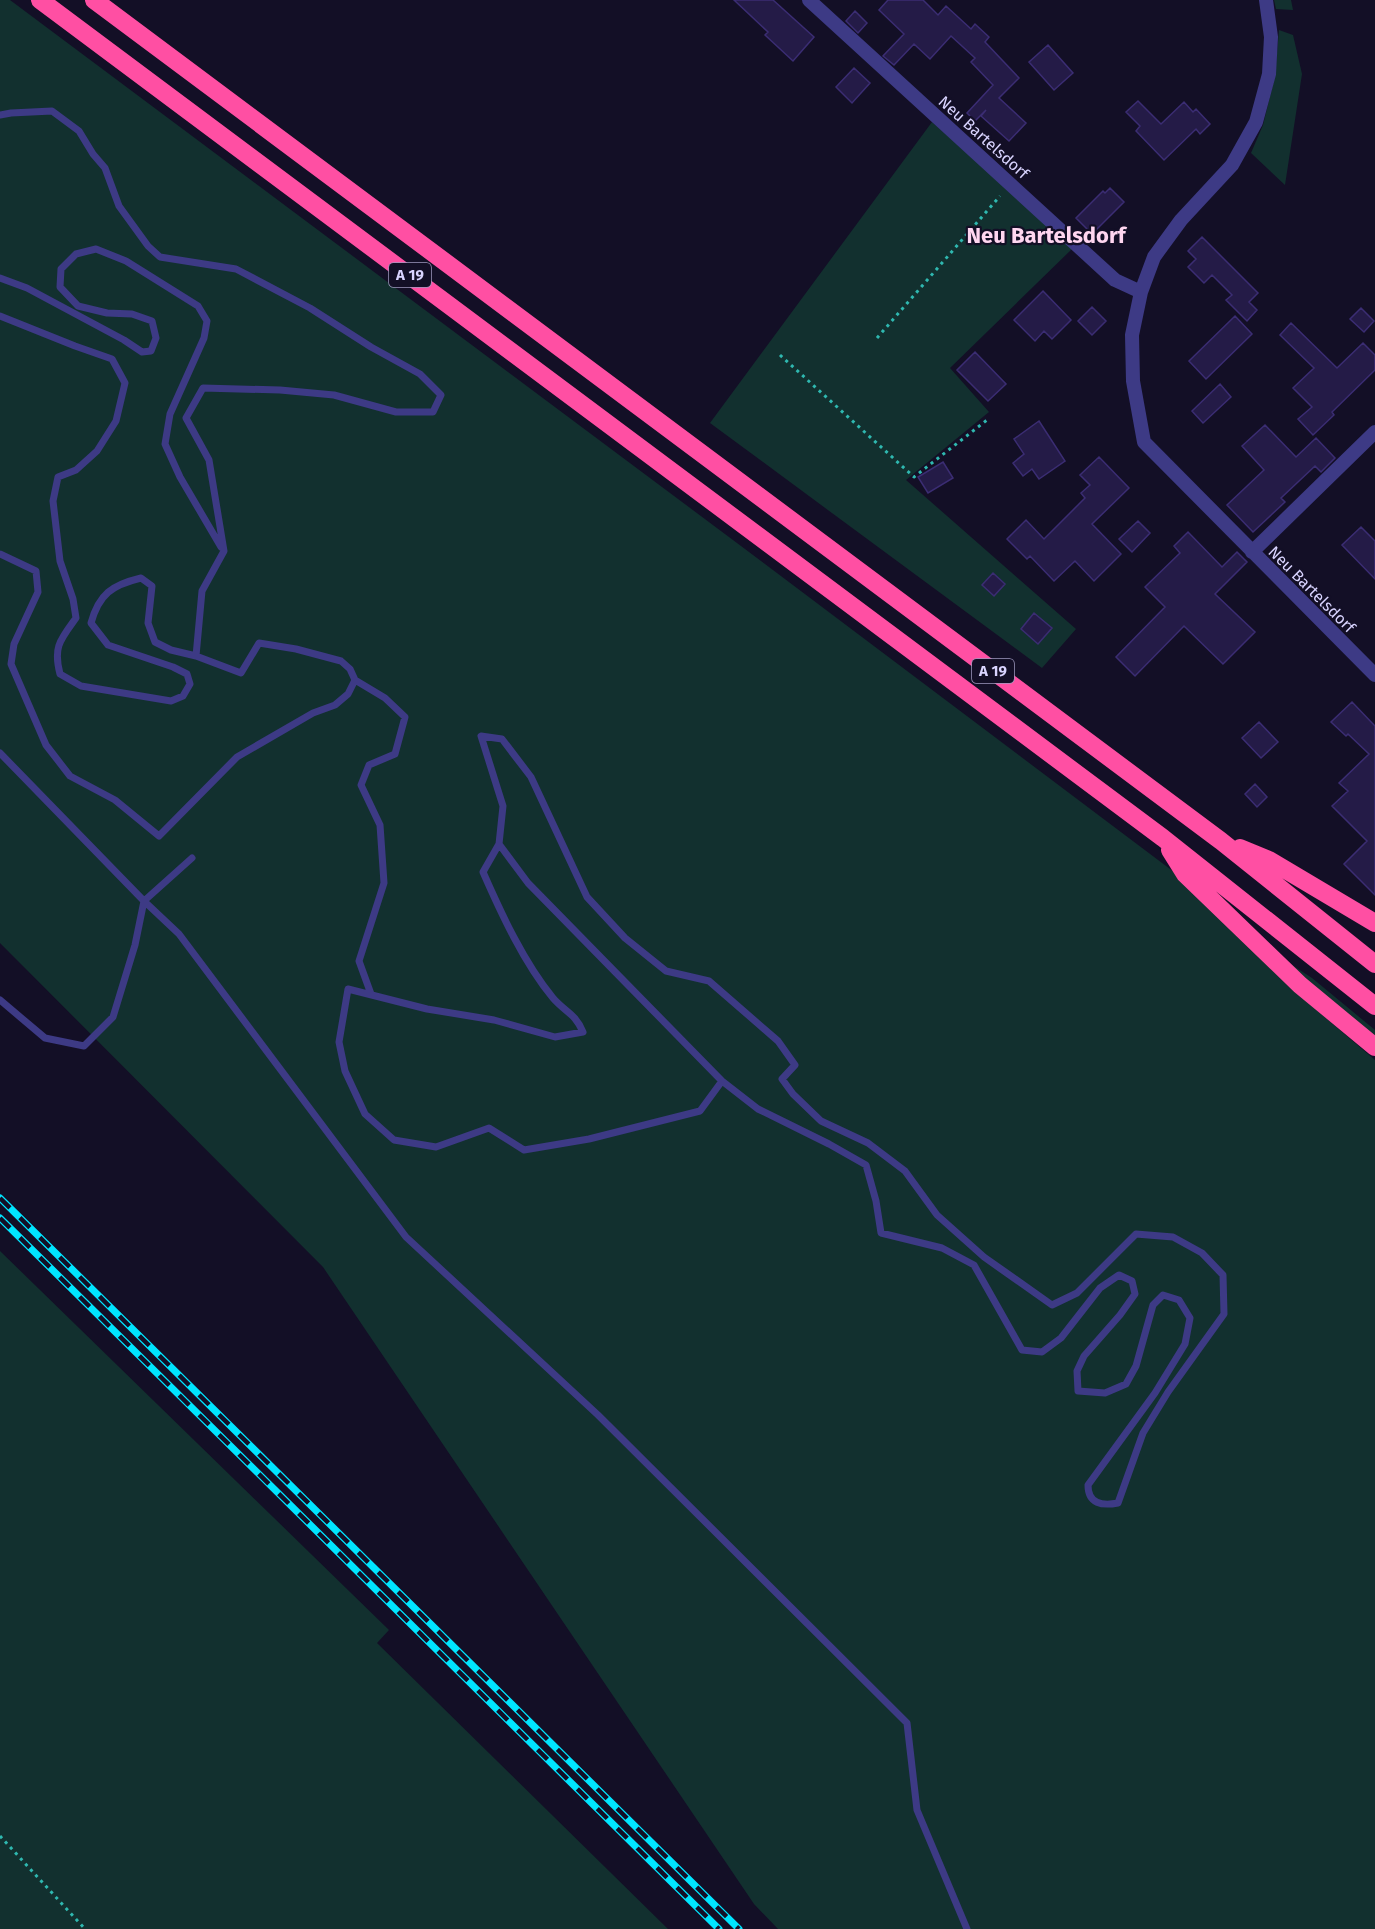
<svg xmlns="http://www.w3.org/2000/svg" width="1375" height="1929" viewBox="0 0 1375 1929" font-family="'Fira Sans',sans-serif">
	<style>
		.green { fill: #12302f }
		.building { fill: #241b47; stroke: #3b2d73; stroke-width: 1.5 }
		.lines { fill: none; stroke-linecap: round; stroke-linejoin: round }
		.path { stroke: #2fb8b0; stroke-width: 3; stroke-dasharray: 3 4.5; stroke-linecap: butt }
		.service { stroke: #3d3a85; stroke-width: 7 }
		.minor { stroke: #3d3a85; stroke-width: 14 }
		.motorway { stroke: #ff4fa3; stroke-width: 18 }
		.rail-casing { stroke: #00e5ff; stroke-width: 7 }
		.rail { stroke: #130f26; stroke-width: 4.5; stroke-dasharray: 14; stroke-linecap: butt }
		.labels { text-anchor: middle; stroke-width: 4.5; stroke-linejoin: round; paint-order: stroke }
		.shield { fill: #130f26; stroke: #9e99be; stroke-width: 1.5 }
		.shield-label { font-size: 15px; font-weight: bold; fill: #d9d4ff }
		.street-label { font-size: 16px; fill: #d9d4ff; stroke: #130f26 }
		.district-label { font-size: 22px; font-weight: bold; fill: #ffd6f0; stroke: #130f26 }
	</style>
	<rect width="100%" height="100%" fill="#130f26"/>
	<path class="green" d="M0,0h10l731,546 441,332 104,106 89,76v869h-597l-24,-25 -431,-637 -323,-324z
		M1274,0h17l2,10 -17,-1z
		M1279,30l14,5 9,39 -17,111 -34,-32 12,-28 12,-49z
		M932,122l141,126 -123,120 39,44 -83,68 170,149 -34,39 -332,-245z
		M1289,963l23,15 63,52v7l-88,-72z
		M0,1251l389,379 -12,13 291,286h-668z"/>
	<path class="building" d="M734,0h39l41,37 -21,24 -28,-26 3,-3z
		M888,0h35l15,15 8,-9 25,23 4,-5 14,13 -4,5 34,36 -20,20 27,25 -17,18 -28,-25 5,-6 -11,11 -8,-8 26,-28 -22,-23 4,-4 -24,-22 -21,23 -16,-15 -20,21 -11,-9 21,-22 -25,-24z
		M855,11l12,12 -9,10 -12,-12z
		M1048,45l25,28 -19,17 -25,-28z
		M854,68l16,15 -18,20 -16,-16z
		M1138,101l23,23 23,-22 9,10 3,-3 14,15 -10,10 -4,-5 -32,31 -28,-29 4,-5 -14,-14z
		M1110,188l14,14 -32,32 -16,-16 27,-27 2,2z
		M1202,237l56,56 -9,9 8,8 -10,11 -21,-21 6,-5 -20,-20 -8,8 -16,-16 8,-8 -8,-8z
		M1043,291l28,29 -19,19 -8,-8 -9,10 -21,-21z
		M1092,307l14,14 -14,14 -14,-14z
		M1361,308l13,13 -10,11 -14,-13z
		M1235,316l17,18 -46,45 -17,-18z
		M1291,323l46,45 26,-25 12,12v15l-43,42 2,3 -21,20 -15,-16 14,-12 -19,-19 21,-20 -34,-33z
		M975,352l31,32 -18,17 -31,-31z
		M1220,384l11,13 -28,26 -11,-12z
		M1039,421l26,40 -26,18 -7,-10 -9,7 -10,-13 11,-9 -10,-15z
		M1265,425l31,32 20,-19 19,20 -14,14 -6,-6 -34,32 4,4 -32,30 -26,-27 37,-35 -22,-24z
		M1099,457l30,31 -37,36 29,30 -27,27 -19,-20 -21,20 -24,-25 -3,3 -20,-20 19,-19 18,19 41,-41 -4,-5 9,-8 -10,-10z
		M943,462l10,16 -25,15 -10,-16z
		M1138,521l12,12 -18,19 -13,-13z
		M1361,527l14,14v38l-33,-34z
		M1188,532l34,35 15,-15 10,10 -32,32 40,38 -32,32 -39,-38 -49,50 -19,-19 49,-50 -20,-20 35,-34 -6,-7z
		M993,573l12,11 -11,12 -12,-11z
		M1034,613l18,15 -14,16 -17,-15z
		M1352,702l23,24v169l-31,-31 23,-23 -35,-35 16,-15 -9,-8 30,-29 -21,-20 -2,2 -15,-14z
		M1259,722l19,20 -17,16 -19,-20z
		M1255,784l12,13 -10,10 -12,-13z"/>
	<g class="lines">
		<path class="path" d="M877,338l123,-142
			M780,355l134,122 73,-57
			M0,1836l85,93"/>
		<path class="service" d="M0,115l11,-2 41,-2 27,20 14,23 12,14 14,38 29,40 12,11 76,12 74,39 61,39 49,27 21,21 -8,17h-37l-62,-17 -54,-5 -77,-2 -17,30 23,42 15,91 -22,40 -6,65
			M0,278l27,10 97,52 18,12 9,-1 5,-13 -4,-17 -20,-7 -25,-1 -29,-7 -18,-19 1,-18 15,-15 20,-5 30,12 72,45 9,15 -3,17 -34,76 -5,30 15,33 41,70
			M0,316l75,30 37,13 13,24 -9,38 -19,30 -21,19 -18,7 -5,24 7,60 13,38 3,19c-16,22 -23,29 -16,56l21,12 90,15 12,-5 7,-12 -3,-10 -14,-7 -65,-22 -17,-22c8,-29 21,-38 50,-45l11,8 -4,37 7,19 16,8 25,6 45,17 18,-30 37,6 45,12 9,8 5,11 -7,14 -13,11 -22,8 -76,44 -78,79 -44,-36 -45,-24 -24,-31 -35,-81 3,-20 24,-52 -2,-21 -36,-17
			M355,680l30,18 20,19 -10,37 -26,11 -8,20 19,40 4,58 -25,78 12,33
			M481,736l21,3 29,38 56,120 38,41 41,33 43,10 69,60 17,24 -13,14 11,15 28,27 47,22 37,28 32,44 47,42 68,48 25,-12 59,-59 37,3 29,16 21,22 1,39 -56,78 -25,41 -25,70c-16,3 -30,1 -30,-18l67,-92 30,-49 5,-26 -11,-18 -16,-5 -10,10 -17,61 -10,18 -21,9 -27,-2 -1,-20 7,-15 36,-41 15,-21 -3,-13 -13,-6 -19,13 -39,50 -19,14 -20,-2 -48,-85 -32,-17 -61,-15 -5,-32 -10,-36 -37,-21 -71,-35 -36,-28 -194,-198 -29,-39 4,-38z
			M0,753l144,148 -9,44 -22,72 -29,29 -39,-8 -45,-38
			M499,844l-16,28c18,41 41,91 70,126 12,14 22,15 30,34l-28,5 -61,-17 -67,-11 -79,-20 -9,53 6,29 20,43 29,26 42,7 53,-19 35,22 65,-11 111,-28 22,-30
			M192,858l-48,43 35,33 227,303 192,178 309,308 10,87 50,119"/>
		<path class="minor" d="M809,0l306,280 26,12
			M1266,0l5,37 -2,37 -13,48 -24,43 -51,55 -27,37 -13,35 -9,43 1,46 11,61 231,233
			M1252,552l123,-120"/>
		<path class="motorway" d="M40,0l1123,838 212,168
			M94,0l1127,841 154,123
			M1240,848l29,12 106,63
			M1170,850l15,24 115,111 75,62"/>
		<defs>
			<path id="rail" d="M0,1198l739,731
				M0,1218l719,711"/>
		</defs>
		<use href="#rail" class="rail-casing"/>
		<use href="#rail" class="rail"/>
	</g>
	<g class="labels">
		<g class="shield">
			<rect x="389" y="263" width="42" height="24" rx="4.5"/>
			<rect x="972" y="659" width="42" height="24" rx="4.5"/>
		</g>
		<g class="shield-label">
			<text x="410" y="280">A 19</text>
			<text x="993" y="676">A 19</text>
		</g>
		<g class="street-label">
			<text transform="translate(984 137) rotate(42)" y="6">Neu Bartelsdorf</text>
			<text transform="translate(1312 589) rotate(45)" y="6">Neu Bartelsdorf</text>
		</g>
		<g class="district-label">
			<text x="1046" y="243">Neu Bartelsdorf</text>
		</g>
	</g>
</svg>
